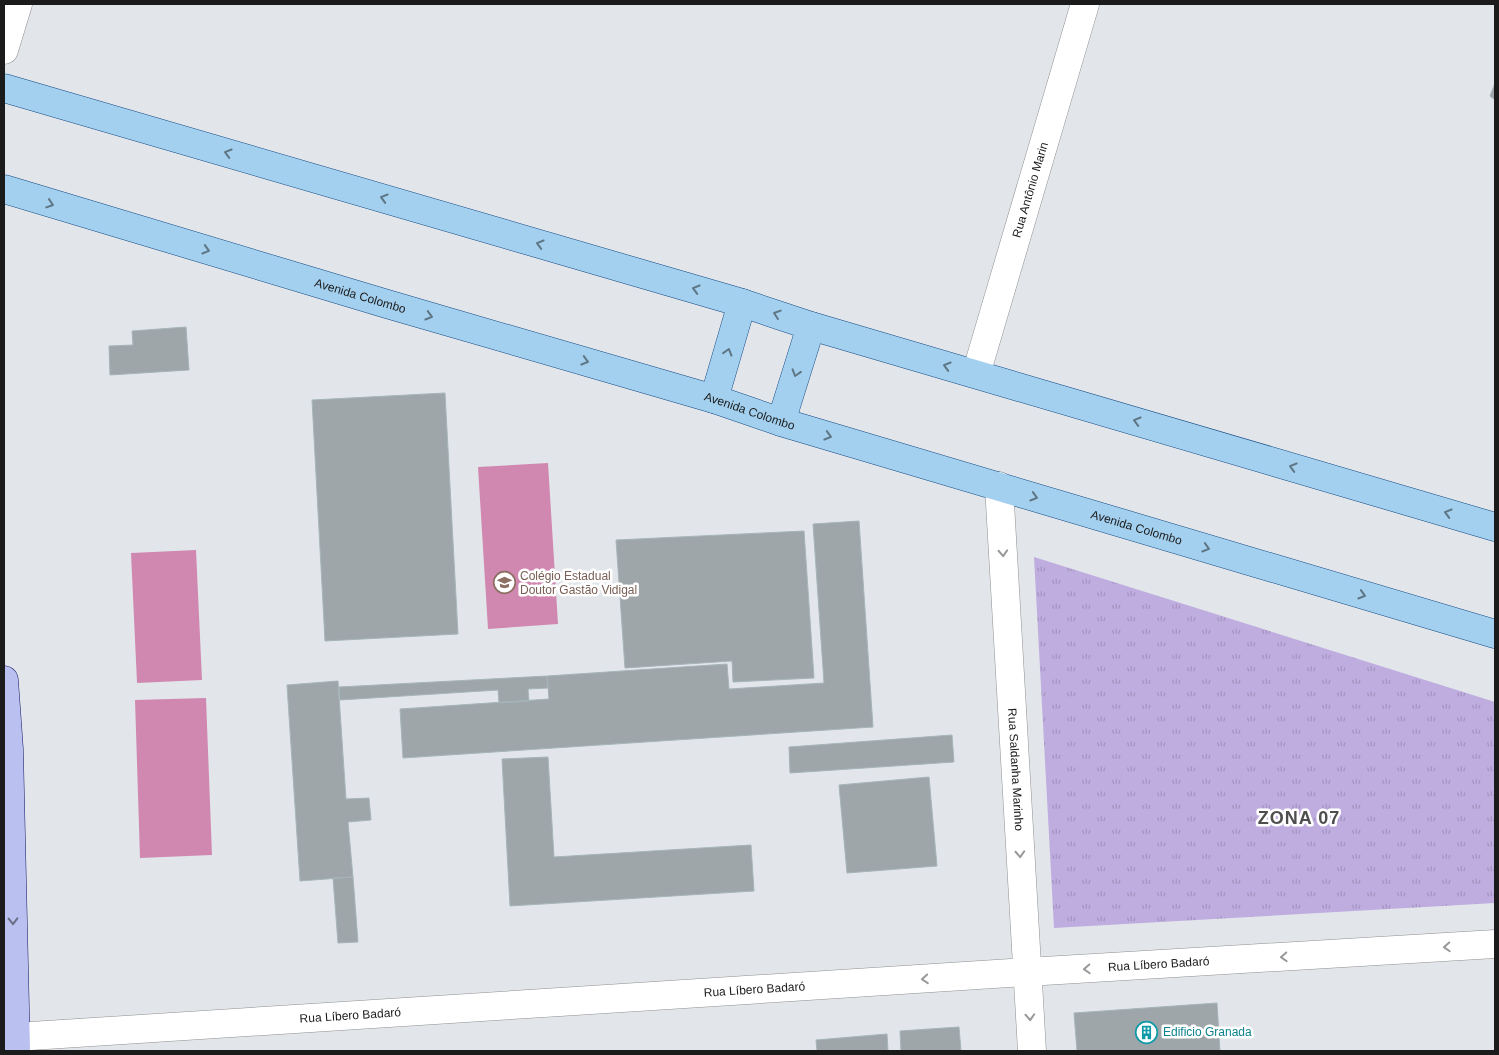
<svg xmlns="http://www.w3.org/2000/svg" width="1499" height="1055" viewBox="0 0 1499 1055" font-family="Arial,sans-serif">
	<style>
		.grass { fill: url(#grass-tufts) }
		.pitch { fill: #d188b0 }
		.building { fill: #9ea6a9; stroke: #a6b5bb }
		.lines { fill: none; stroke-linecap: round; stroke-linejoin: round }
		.minor-casing { stroke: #8f8f8f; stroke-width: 29 }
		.secondary-casing { stroke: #121662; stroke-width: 29 }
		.primary-casing { stroke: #124880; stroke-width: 29 }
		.minor { stroke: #fff; stroke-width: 28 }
		.secondary { stroke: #bac0f0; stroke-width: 28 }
		.primary { stroke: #a3d0ef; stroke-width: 28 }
		.oneway { stroke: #5f7685 }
		.oneway2 { stroke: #989898 }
		.oneway3 { stroke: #6a6e86 }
		.labels { text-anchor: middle; stroke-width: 5; stroke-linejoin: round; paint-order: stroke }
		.street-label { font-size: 12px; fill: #1b1b1b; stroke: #fff }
		.education-label { font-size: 12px; fill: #785e54; stroke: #fff; text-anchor: start }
		.culture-label { font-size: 12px; fill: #0d838f; stroke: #fff; text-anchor: start }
		.district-label { font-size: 18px; font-weight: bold; letter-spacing: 1px; fill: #4e4e4e; stroke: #fff }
	</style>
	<defs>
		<pattern id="grass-tufts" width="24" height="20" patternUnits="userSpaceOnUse" patternTransform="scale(1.25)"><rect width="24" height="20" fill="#bfade0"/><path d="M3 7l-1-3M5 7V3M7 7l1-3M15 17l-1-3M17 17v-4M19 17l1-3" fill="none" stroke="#a494c0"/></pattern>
	</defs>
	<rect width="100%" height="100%" fill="#e2e6eb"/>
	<path class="grass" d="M1034,557l461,145v201l-441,25z"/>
	<path class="pitch" d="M548,463l10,161 -70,5 -10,-162z
		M196,550l6,130 -65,3 -6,-130z
		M206,698l6,157 -72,3 -5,-158z"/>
	<path class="building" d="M1495,83v17l-5,-4z
		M186,327l3,43 -79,5 -1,-29 24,-1 -1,-14z
		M445,393l13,241 -133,7 -13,-241z
		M859,521l14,206 -470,31 -3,-49 149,-10 -2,-23 180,-12 2,25 95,-6 -11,-159z
		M804,531l10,147 -81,4 -1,-21 -107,7 -9,-128z
		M547,676l1,12 -20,1 1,12 -30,2 -1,-13 -158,10 -1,-13z
		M338,681l8,118 23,-1 2,22 -23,2 5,55 -53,4 -13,-196z
		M952,735l2,27 -164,11 -1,-26z
		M548,757l6,100 197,-12 3,46 -244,15 -8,-147z
		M929,777l8,89 -90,7 -8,-88z
		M353,877l5,65 -20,1 -5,-65z
		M1217,1003l3,48h-143l-3,-38z
		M959,1027l2,24h-60l-1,-20z
		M887,1034l1,17h-71l-1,-11z"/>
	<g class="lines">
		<defs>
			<g id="minor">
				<path d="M4,50l14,-46"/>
				<path id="s1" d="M976,374l109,-370"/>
				<path id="s2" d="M999,486l33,565"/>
				<path id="s3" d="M15,1037l1012,-65 468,-28"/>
			</g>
			<path id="secondary" d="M4,680l5,69 7,302"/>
			<g id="primary">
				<path d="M4,88l738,215 69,23 684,201"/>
				<path id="s4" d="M4,189l383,115 327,95 67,23 714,212"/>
				<path d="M714,399l28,-96"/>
				<path d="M781,422l30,-96"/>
			</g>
		</defs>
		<use href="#minor" class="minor-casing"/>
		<use href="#secondary" class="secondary-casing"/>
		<use href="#primary" class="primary-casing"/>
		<use href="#minor" class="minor"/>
		<use href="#secondary" class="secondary"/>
		<use href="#primary" class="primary"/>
	</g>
	<defs><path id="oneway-chevron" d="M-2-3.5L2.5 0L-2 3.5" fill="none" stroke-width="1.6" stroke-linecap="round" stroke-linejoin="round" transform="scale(1.25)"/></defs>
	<g class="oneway">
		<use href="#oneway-chevron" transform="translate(228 153) rotate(-164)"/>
		<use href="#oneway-chevron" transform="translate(384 198) rotate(-164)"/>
		<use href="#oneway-chevron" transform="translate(50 204) rotate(18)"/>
		<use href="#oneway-chevron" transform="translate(540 244) rotate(-164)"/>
		<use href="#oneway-chevron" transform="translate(206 250) rotate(17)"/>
		<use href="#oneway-chevron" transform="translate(696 289) rotate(-164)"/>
		<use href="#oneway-chevron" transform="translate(777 314) rotate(-161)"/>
		<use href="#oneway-chevron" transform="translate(429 316) rotate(16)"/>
		<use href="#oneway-chevron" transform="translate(728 352) rotate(-73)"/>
		<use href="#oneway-chevron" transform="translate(585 361) rotate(16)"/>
		<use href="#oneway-chevron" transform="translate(947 366) rotate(-164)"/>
		<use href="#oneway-chevron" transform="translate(796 373) rotate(107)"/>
		<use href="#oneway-chevron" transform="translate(1137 421) rotate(-164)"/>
		<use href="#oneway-chevron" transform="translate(828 436) rotate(16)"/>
		<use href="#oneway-chevron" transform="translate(1293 467) rotate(-164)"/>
		<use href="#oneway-chevron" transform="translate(1034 497) rotate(17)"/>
		<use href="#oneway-chevron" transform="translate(1448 513) rotate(-164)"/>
		<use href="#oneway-chevron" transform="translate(1206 548) rotate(17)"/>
		<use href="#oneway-chevron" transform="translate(1362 595) rotate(17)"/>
	</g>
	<g class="oneway2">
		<use href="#oneway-chevron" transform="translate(1003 553) rotate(87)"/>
		<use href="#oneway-chevron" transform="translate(1020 854) rotate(87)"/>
		<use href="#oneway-chevron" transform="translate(1447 947) rotate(177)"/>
		<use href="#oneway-chevron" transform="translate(1284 957) rotate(177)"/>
		<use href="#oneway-chevron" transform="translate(1087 969) rotate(177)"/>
		<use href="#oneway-chevron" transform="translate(925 979) rotate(176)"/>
		<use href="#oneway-chevron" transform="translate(1030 1017) rotate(87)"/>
	</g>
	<use class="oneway3" href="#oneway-chevron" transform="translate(13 921) rotate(89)"/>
	<defs>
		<symbol id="school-ring" viewBox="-11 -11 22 22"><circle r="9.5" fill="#fff" stroke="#8d6e63" stroke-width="1.5"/><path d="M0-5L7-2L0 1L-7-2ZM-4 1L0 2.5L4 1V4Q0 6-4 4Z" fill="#8d6e63"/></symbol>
		<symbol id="building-ring" viewBox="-11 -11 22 22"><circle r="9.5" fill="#fff" stroke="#0f9aa8" stroke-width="1.5"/><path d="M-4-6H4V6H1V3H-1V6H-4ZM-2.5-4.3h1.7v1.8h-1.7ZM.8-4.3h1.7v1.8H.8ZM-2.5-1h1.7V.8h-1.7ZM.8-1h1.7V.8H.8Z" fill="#0f9aa8"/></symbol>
	</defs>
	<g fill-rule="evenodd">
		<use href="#school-ring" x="492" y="570" width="25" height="25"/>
		<use href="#building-ring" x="1134" y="1020" width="25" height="25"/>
	</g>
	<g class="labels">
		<g class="street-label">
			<text dy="4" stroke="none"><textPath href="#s1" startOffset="192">Rua Antônio Marin</textPath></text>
			<text dy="4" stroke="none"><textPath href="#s4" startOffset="372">Avenida Colombo</textPath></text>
			<text dy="4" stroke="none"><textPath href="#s4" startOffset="778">Avenida Colombo</textPath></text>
			<text dy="4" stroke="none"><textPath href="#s4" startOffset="1182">Avenida Colombo</textPath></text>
			<text dy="4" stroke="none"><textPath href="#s2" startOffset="284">Rua Saldanha Marinho</textPath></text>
			<text dy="4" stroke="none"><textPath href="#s3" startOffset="1146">Rua Líbero Badaró</textPath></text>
			<text dy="4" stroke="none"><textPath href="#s3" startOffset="741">Rua Líbero Badaró</textPath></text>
			<text dy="4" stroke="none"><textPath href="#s3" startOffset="336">Rua Líbero Badaró</textPath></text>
		</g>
		<g class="education-label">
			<text x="520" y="580">Colégio Estadual<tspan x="520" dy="14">Doutor Gastão Vidigal</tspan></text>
		</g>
		<g class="culture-label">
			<text x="1163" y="1036">Edificio Granada</text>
		</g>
		<g class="district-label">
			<text x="1299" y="824">ZONA 07</text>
		</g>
	</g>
	<rect width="1499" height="1055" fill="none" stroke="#1b1b1b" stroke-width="10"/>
</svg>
